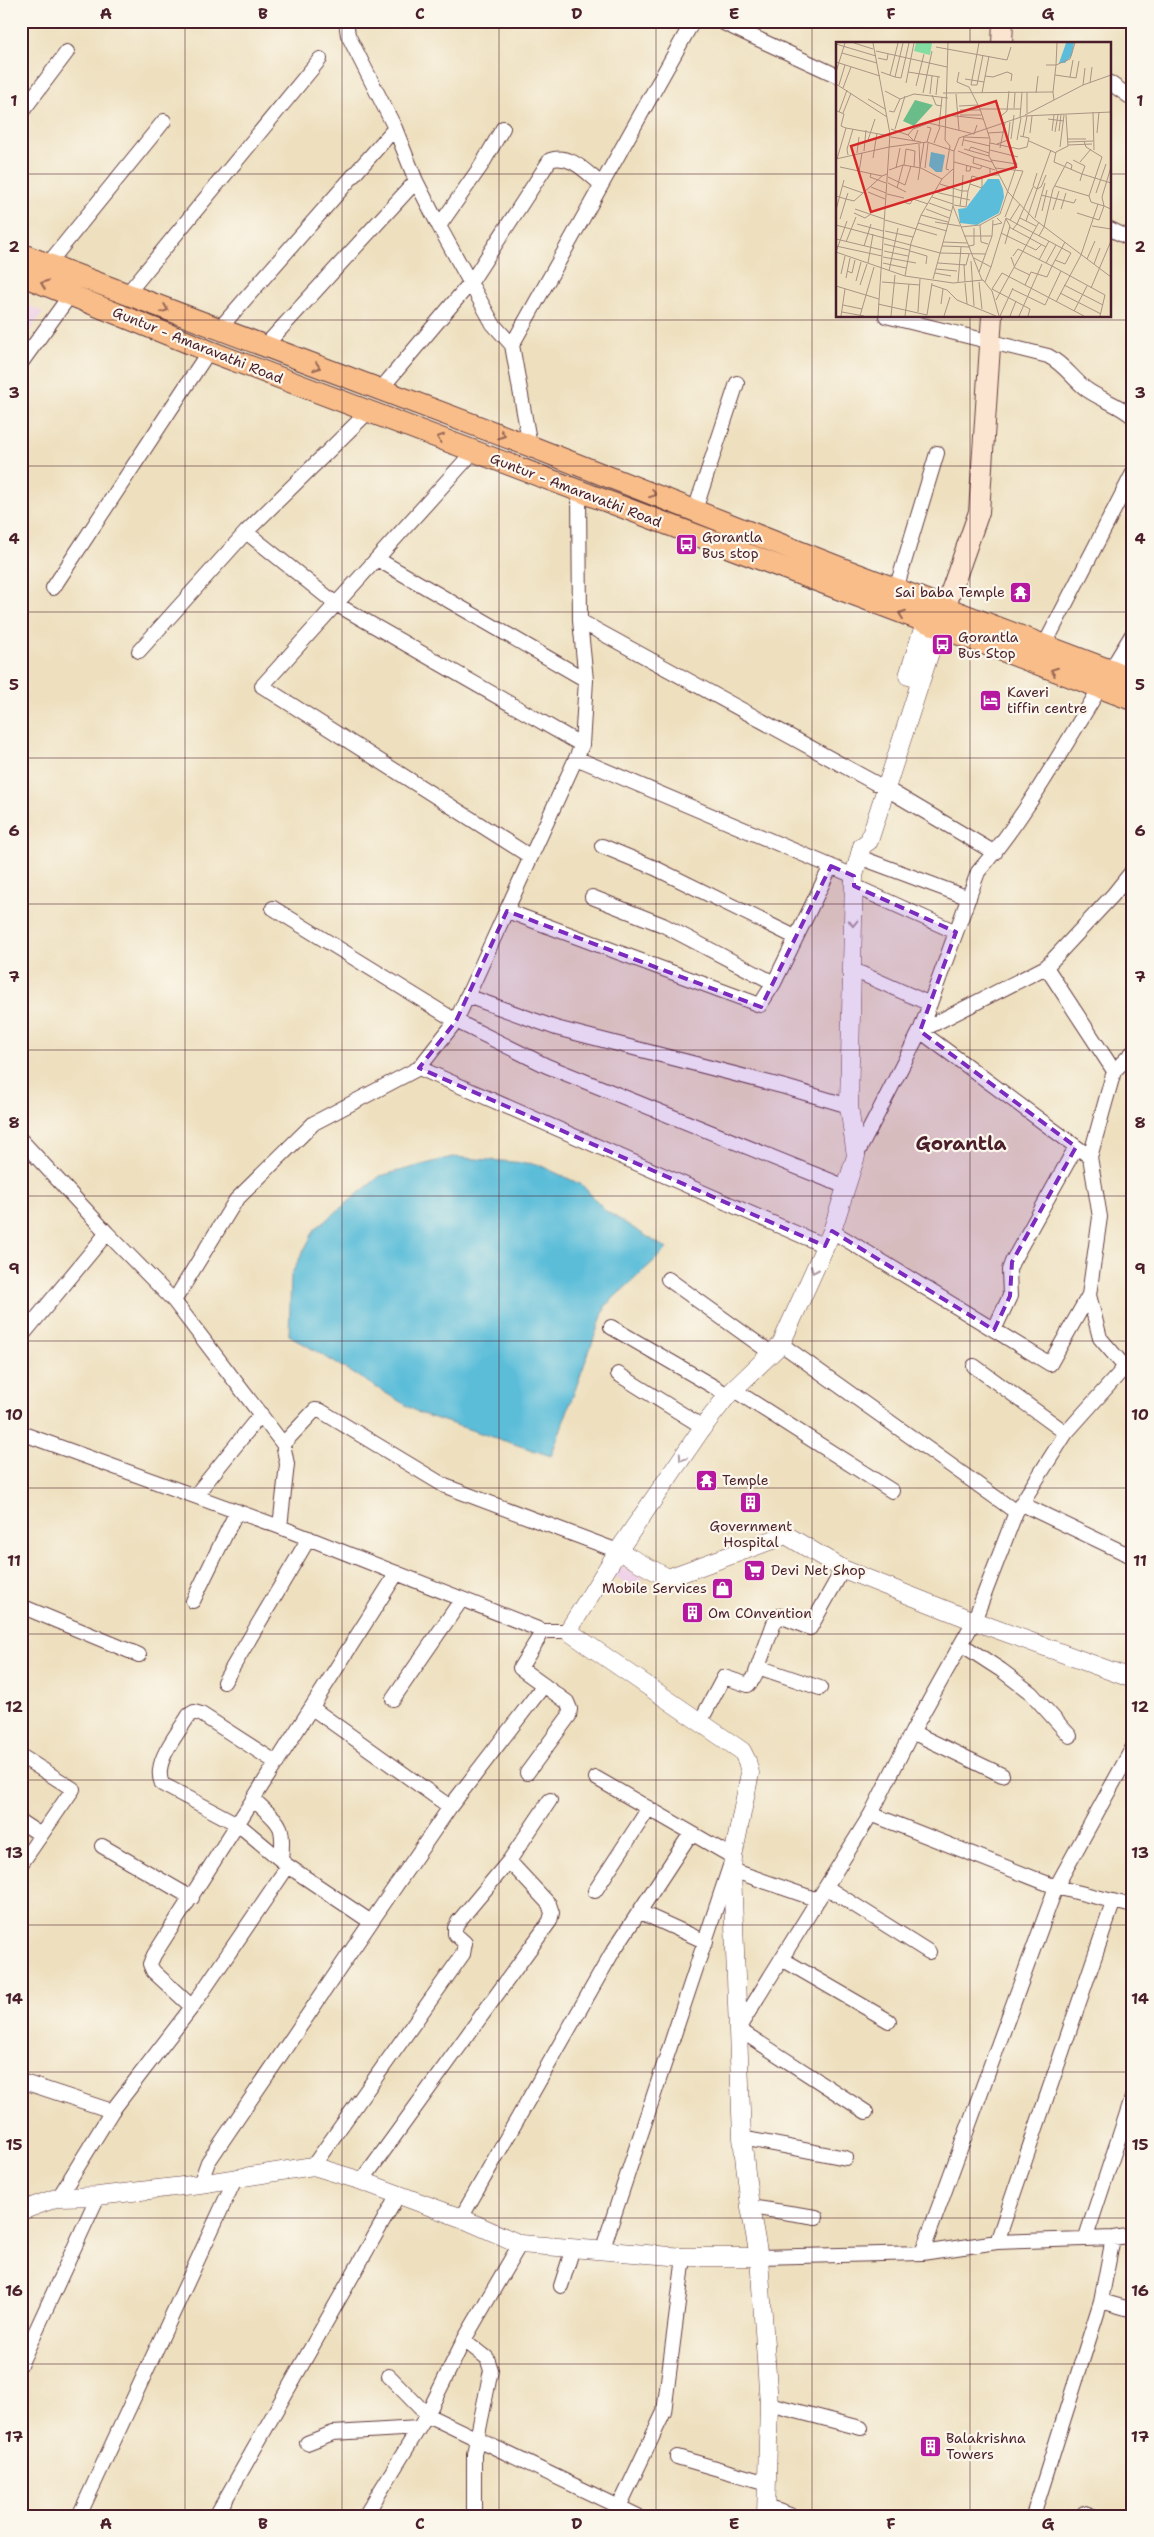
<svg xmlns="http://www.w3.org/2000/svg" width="1154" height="2537" viewBox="0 0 1154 2537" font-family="'Shantell Sans',sans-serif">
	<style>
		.built { fill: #eed0e7 }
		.water { fill: #5bbdd9; stroke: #526e82 }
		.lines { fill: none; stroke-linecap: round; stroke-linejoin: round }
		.minor-casing { stroke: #633c41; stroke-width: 16 }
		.tertiary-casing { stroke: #633c41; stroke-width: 19 }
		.secondary-casing { stroke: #633c41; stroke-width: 22 }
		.primary-casing { stroke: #633c41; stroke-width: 23 }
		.minor { stroke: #fff; stroke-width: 14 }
		.tertiary { stroke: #fff; stroke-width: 18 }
		.secondary { stroke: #fce5d0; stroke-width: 20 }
		.primary { stroke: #f8bd89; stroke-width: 21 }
		.oneway { stroke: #986655 }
		.oneway2 { stroke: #ae9aa0 }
		.marked { fill: #7b2cbf; fill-opacity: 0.2; stroke: #7b2cbf; stroke-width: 4; stroke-dasharray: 10 6; stroke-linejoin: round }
		.grid { fill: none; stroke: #4a1f2b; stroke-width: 1; stroke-opacity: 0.55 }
		.labels { text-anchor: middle; stroke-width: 4.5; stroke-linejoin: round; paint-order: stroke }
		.street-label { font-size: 14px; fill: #4a1f2b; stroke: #fbf7ec }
		.poi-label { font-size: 14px; fill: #4a1f2b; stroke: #fbf7ec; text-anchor: start }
		.district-label { font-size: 19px; font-weight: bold; fill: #4a1f2b; stroke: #fbf7ec }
		.inset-road { fill: none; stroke: #ac9384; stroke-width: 1 }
		.view { fill: #d62828; fill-opacity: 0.15; stroke: #d62828; stroke-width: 2.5 }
		.inset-edge { fill: none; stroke: #4a1f2b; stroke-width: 2.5 }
		.neatline { fill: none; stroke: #4a1f2b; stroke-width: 2 }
		.grid-label { font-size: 16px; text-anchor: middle; font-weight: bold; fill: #4a1f2b }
	</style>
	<rect width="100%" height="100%" fill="#fbf7ec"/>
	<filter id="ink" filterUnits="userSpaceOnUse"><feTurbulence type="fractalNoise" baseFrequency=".02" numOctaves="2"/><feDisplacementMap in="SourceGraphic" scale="10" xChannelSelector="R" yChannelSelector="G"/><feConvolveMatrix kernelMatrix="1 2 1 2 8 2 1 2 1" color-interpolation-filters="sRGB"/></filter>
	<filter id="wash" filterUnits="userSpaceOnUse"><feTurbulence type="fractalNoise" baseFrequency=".0096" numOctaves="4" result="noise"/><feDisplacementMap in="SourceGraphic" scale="20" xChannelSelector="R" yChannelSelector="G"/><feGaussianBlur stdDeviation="1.12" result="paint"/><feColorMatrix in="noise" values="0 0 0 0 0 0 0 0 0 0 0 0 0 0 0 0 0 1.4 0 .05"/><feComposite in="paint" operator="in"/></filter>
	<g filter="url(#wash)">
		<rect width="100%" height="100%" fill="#eee0bf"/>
		<path class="built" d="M21,302l22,10 -22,32z
			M622,1567l22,11 -7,11 -25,-14z"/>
		<path class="water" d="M452,1157l85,7 45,21 24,26 61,38 -61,56 -55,151 -132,-43 -130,-78 2,-60 24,-46 65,-53z"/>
	</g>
	<g filter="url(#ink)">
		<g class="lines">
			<defs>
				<path id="minor" d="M346,21l2,14 47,93 21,53 23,45 54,98 19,21
					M719,21l119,55
					M1110,83l23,16
					M21,113l46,-61
					M439,226l42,-60 22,-38
					M1110,229l23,11
					M48,264l116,-143
					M127,294l193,-235
					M886,316l162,40c16,8 24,22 38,33 15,11 33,15 47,28
					M219,329l176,-201
					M264,347l152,-166
					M21,363l50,-69
					M380,390l91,-108 79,-122c20,-7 36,12 51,24
					M530,446l-18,-101 181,-324
					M474,451l-212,235 269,171
					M695,510l42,-127
					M246,532l90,72 246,141
					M377,559l209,121
					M53,588l156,-237
					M896,589l41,-136
					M580,621l295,162
					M1044,646l89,-173
					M139,651l107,-119 123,-121
					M1110,671l23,-38
					M576,758l278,118
					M885,788l110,65
					M602,846l53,22 140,69
					M859,857l110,41
					M854,886l102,46
					M592,897l71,28 111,58
					M273,908l183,113 91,45 299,121
					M507,911l253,94 14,-22 57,-117
					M851,969l79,35
					M467,996l89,32 229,59 64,19
					M419,1068l406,178
					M1114,1071l19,-19
					M21,1140l86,93 67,68 109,143 4,20 -7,63
					M856,1156l64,-125 58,-159c48,-56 83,-121 122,-184
					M1090,1157l-170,-126 126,-64 67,-72 20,-25
					M832,1231l218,133 39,-69
					M668,1279l103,74
					M174,1301l62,-101 78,-77 105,-55 37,-47 126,-276 4,-65 -6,-59 -1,-130
					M611,1327l117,68
					M994,1330l16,-34 -1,-26 3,-8 64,-115
					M21,1337l86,-104
					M781,1344l235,168
					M974,1366l92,67
					M618,1374l85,53
					M734,1390l158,101
					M21,1433l259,94 263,104h25
					M283,1444l32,-34 6,1 124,75 173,65
					M195,1496l66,-82
					M1022,1504l111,53
					M193,1601l44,-90
					M21,1606l118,49
					M961,1644l40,26 30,23 39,43
					M758,1667l62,21
					M224,1682l85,-144
					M393,1699l69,-100
					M312,1708l138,99
					M700,1722l24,-45 24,8 6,-7 20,-55 6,-7 30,12 33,-59
					M912,1732l90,43
					M21,1756l52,33 -52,75
					M277,1763l-76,-49 -7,-2 -5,3c-11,19 -37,47 -27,69l77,41 49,41
					M527,1773l42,-57 1,-7 -3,-7 -47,-34 23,-37
					M596,1778l137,79 -131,394
					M254,1800c26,24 31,22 27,60
					M871,1814l185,73 77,19
					M21,1822l20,13
					M102,1846l90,52
					M732,1870l86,30
					M826,1887l103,65
					M595,1891l54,-83
					M640,1912l66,30
					M371,1922l79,-115 94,-122
					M782,1959l107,62
					M192,2007l-39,-36 -3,-7 4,-9 243,-382
					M21,2081l91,30
					M866,2112l-128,-83 133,-215 41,-82 62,-111 42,-109 50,-79 59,-66 -25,-29 -11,-43 11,-78 -10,-60 24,-86 -68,-104
					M742,2138l104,20
					M313,2166l150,-212 2,-11 -10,-9v-6l3,-6 51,-61 41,-61
					M362,2181l188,-260 2,-8 -3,-9 -40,-43
					M59,2197l53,-86 80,-104 96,-141 83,56 -163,240 -8,22
					M750,2207l66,10
					M461,2218l151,-265 79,-120
					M1086,2237l47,-142
					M997,2242l116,-339
					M922,2253l134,-366 77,-140
					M759,2257l163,-4 75,-11 116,-4 20,-3
					M561,2286l12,-38
					M1101,2301l32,9
					M464,2340l23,18 4,12 -17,84v62
					M21,2363l77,-167
					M389,2376l38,39 211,101
					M769,2404l92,24
					M307,2443l26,-10 86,-5
					M677,2457l90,26
					M619,2507l45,-95 20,-155
					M767,2507l26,9
					M1084,2513l8,3
					M79,2516l157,-339
					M216,2516l182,-321
					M365,2516l62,-101 37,-75 56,-96
					M1033,2516l68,-215 12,-63"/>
				<path id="tertiary" d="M908,676l21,-66
					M618,1551l50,27 118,-43 57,34 131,52 159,58
					M21,2211l38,-14 39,-1 102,-12 113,-18 49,15 99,37 59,26 164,13h75
					M766,2516l3,-112 -10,-147 -9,-50 -8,-69 -10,-268 1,-13 17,-84 -3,-12 -5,-10 -174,-120 50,-80 85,-124 25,-32 53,-51 51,-113 24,-75 -7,-50 5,-230 8,-30 7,-5 73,-226"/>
				<path id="secondary" d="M1002,44l1,-23
					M945,608l34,-96 13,-196"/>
				<path id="primary" d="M21,254l509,192 316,124 287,109
					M21,275l188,76 924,349"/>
			</defs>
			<use href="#minor" class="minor-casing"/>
			<use href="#tertiary" class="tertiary-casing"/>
			<use href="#secondary" class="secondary-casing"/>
			<use href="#primary" class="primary-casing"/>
			<use href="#minor" class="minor"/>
			<use href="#tertiary" class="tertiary"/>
			<use href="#secondary" class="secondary"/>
			<use href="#primary" class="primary"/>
		</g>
		<defs><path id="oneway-chevron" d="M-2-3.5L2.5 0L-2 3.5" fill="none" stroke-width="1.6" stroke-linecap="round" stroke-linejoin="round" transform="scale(1.25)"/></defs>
		<g class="oneway">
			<use href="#oneway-chevron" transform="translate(44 284) rotate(-159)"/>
			<use href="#oneway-chevron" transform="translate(165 309) rotate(21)"/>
			<use href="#oneway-chevron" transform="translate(317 367) rotate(20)"/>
			<use href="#oneway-chevron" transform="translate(502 435) rotate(20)"/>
			<use href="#oneway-chevron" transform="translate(440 438) rotate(-159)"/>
			<use href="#oneway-chevron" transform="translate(653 494) rotate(21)"/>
			<use href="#oneway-chevron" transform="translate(902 614) rotate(-159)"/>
			<use href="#oneway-chevron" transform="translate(1054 671) rotate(-159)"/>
		</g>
		<g class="oneway2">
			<use href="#oneway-chevron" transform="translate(853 923) rotate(92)"/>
			<use href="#oneway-chevron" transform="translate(814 1270) rotate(114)"/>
			<use href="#oneway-chevron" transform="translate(682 1458) rotate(124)"/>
		</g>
	</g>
	<path class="marked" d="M831,866l23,10v10l102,46 -36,99 156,116 -64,115 -2,34 -16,34 -162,-99 -7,15 -406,-178 37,-47 51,-110 254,96z"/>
	<path class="grid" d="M185,21v2495M342,21v2495M499,21v2495M656,21v2495M812,21v2495M970,21v23M21,174h817M1110,174h23M970,316v2200M21,320h1112M21,466h1112M21,612h1112M21,758h1112M21,904h1112M21,1050h1112M21,1196h1112M21,1341h1112M21,1488h1112M21,1634h1112M21,1780h1112M21,1925h1112M21,2072h1112M21,2218h1112M21,2364h1112"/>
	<defs>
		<symbol id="bus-square" viewBox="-11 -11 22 22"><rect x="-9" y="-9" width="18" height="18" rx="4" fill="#b5179e" stroke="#fbf7ec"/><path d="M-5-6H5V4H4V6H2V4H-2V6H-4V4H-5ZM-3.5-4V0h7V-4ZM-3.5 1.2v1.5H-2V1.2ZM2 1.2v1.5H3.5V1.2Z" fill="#fff"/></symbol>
		<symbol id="temple-square" viewBox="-11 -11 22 22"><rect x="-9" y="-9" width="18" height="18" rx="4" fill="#b5179e" stroke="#fbf7ec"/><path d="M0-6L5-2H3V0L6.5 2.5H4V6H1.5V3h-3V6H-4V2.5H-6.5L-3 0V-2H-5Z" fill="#fff"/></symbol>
		<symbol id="hotel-square" viewBox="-11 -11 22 22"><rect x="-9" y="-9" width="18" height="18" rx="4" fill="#b5179e" stroke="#fbf7ec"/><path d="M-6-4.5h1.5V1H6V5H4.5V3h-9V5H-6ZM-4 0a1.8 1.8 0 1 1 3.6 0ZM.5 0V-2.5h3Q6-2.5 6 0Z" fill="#fff"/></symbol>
		<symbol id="building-square" viewBox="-11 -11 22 22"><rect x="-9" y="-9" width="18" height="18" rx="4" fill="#b5179e" stroke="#fbf7ec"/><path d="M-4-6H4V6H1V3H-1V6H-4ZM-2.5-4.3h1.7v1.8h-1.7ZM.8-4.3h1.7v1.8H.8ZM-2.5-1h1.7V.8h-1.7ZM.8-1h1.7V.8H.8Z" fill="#fff"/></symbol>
		<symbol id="supermarket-square" viewBox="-11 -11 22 22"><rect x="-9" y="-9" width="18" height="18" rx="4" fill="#b5179e" stroke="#fbf7ec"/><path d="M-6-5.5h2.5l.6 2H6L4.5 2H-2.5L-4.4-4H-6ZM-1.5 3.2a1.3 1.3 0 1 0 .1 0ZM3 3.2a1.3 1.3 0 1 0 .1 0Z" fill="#fff"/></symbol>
		<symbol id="shop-square" viewBox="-11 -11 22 22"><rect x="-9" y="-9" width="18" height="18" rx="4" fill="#b5179e" stroke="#fbf7ec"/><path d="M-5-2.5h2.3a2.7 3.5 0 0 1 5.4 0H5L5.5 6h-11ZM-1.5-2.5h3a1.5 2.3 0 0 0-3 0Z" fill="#fff"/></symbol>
	</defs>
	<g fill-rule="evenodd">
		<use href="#bus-square" x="674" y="532" width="25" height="25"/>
		<use href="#temple-square" x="1008" y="580" width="25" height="25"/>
		<use href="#bus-square" x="930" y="632" width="25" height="25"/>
		<use href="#hotel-square" x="978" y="688" width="25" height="25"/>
		<use href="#temple-square" x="694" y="1468" width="25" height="25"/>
		<use href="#building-square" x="738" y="1490" width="25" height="25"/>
		<use href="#supermarket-square" x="742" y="1558" width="25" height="25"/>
		<use href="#shop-square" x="710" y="1576" width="25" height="25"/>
		<use href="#building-square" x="680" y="1600" width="25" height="25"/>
		<use href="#building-square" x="918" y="2434" width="25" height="25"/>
	</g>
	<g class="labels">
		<g class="street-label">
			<text transform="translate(198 345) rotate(22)" y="5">Guntur - Amaravathi Road</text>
			<text transform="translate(576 490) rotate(21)" y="5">Guntur - Amaravathi Road</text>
		</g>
		<g class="poi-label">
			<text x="702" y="542">Gorantla<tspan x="702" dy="16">Bus stop</tspan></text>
			<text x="1005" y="597" text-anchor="end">Sai baba Temple</text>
			<text x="958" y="642">Gorantla<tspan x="958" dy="16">Bus Stop</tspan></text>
			<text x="1007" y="697">Kaveri<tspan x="1007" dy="16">tiffin centre</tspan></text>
			<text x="722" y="1485">Temple</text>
			<text x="751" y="1531" text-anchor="middle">Government<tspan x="751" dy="16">Hospital</tspan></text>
			<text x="771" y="1575">Devi Net Shop</text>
			<text x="707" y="1593" text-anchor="end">Mobile Services</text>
			<text x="708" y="1618">Om COnvention</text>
			<text x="946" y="2443">Balakrishna<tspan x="946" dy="16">Towers</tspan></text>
		</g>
		<g class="district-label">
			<text x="961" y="1150">Gorantla</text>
		</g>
	</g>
	<g transform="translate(836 42)">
		<rect width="275" height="275" fill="#eee0bf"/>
		<path d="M80,1h16l-2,12 -16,-4z" fill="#83dca2"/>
		<path d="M79,58l18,5 -19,21 -11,-5z" fill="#6abc88"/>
		<path d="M230,1h8l-2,12 -7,8h-6zM95,110l14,3 -3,17h-6l-7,-6zM152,137h11l4,10 1,8 -5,16 -22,12 -17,-2 -2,-14 8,-1z" fill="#5bbdd9"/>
		<path class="inset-road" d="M18,1l19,6M37,1l17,91 -12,182M112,1l-3,97 5,6 -4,23 3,1M143,1l-8,42h6l6,-30M0,2l40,12M100,5l71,13 4,-13M40,9l71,16M6,11l35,10M42,16l9,2 1,-6M0,20l44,14M210,23h10l1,-22M0,30l9,-29M45,30l14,5 8,-34M72,30l32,5M123,30l-2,10 12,5 11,22 10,30 -1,17 19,36 26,27 77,58M54,33l8,-32M219,33l21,3 3,-17M149,34l8,1 14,-5 5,2 -1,7M59,35l6,1 8,-35M234,35l3,-17M129,37l19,3 -2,11M148,40l5,-26M70,41l8,-40M254,41l2,-16M0,42l51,33M3,43l6,-20M247,43l2,-17M80,44l8,-32M7,46l8,-21M49,49l15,8M217,50l3,-27 14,-6 5,-16M87,51l9,-42M107,51l110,-1 1,8M200,51l2,-17M94,52l2,-18M120,52l3,36M96,53l4,10 6,1M100,53l2,-18M32,57l17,10M123,64l19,-1M178,66l1,-16M144,67h41M124,68h20M53,69l5,1 6,-13 14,-5 34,4M3,70l8,-22M257,70l1,38M7,71l8,-20M191,71v-21M111,73l36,4M124,73h21M189,73l58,-30 28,-10M230,73l2,31 -12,6 -2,10 28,12 3,-8 -12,-6M165,74l6,-5 2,-20M184,76l2,-26M212,77l16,2M103,85l3,-30M10,86l44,8M55,87l17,6 6,6 4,-11M59,87l10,-33M216,89l2,-16M223,89l2,-16M219,90l3,-17M152,91l16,-1M194,91l2,-17M261,91l2,-21M72,93l5,-6 16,-6 45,11 3,-9M55,95l30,5M187,95l4,-21M175,97l3,-24M232,97h18M32,98l7,-21M128,98l26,6M181,98l4,-22M193,99l27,12M248,99l2,6 16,10 -13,39M91,100l4,-14 -4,-1M232,100l25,-1M98,101l6,-16M154,101l29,6 8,-2 2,-9 -9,-2M83,102l1,23M161,102l11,-4 2,-18M232,103l24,-1M126,104l2,-9 25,1M53,105l38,-5 27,9 5,-13 65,-22 87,-4M224,105l4,-32M164,106l5,-25M70,107l9,2 -1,16M128,107l25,7M133,108l2,-3 18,6M154,108l28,7M28,109l2,-21M122,109l16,6M21,111l2,-16M12,113l-1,-6 6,-20M37,116l4,-25M0,117l53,-12M1,117l9,-31 -5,-2 3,-12 -7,-3M155,118l26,4M118,120l26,7 2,-3M156,120l-18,-5 -1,6 22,7M244,120l11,-13M68,123l2,-16M131,123l-1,6h4l1,-5M4,125l42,9 5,-2M275,125l-9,30 2,9 7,3M60,126l4,-20M89,126l3,-25M154,126v7h9M159,126l28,3 -18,46M53,128l14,-5 18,3 21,11M23,130l3,-19M35,132l-1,3 16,6M210,133l-5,12 -4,2 14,-39M52,135l17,8 6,-19M82,138l6,-38M244,139l2,-7 29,9M52,141l18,9M104,142l22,7 1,-16M7,144l20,7 19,-17M219,144l34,10 2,6 13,4 -5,14 -22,-7M35,145l15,6M61,146l6,-23M32,150l17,7M99,150l35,8M12,151l-2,6 8,2 9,-8M260,151l10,-29M51,152l17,4M205,153l33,8 2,-4M0,154l10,3 -6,20M96,155l21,7M67,160l7,2 3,-5 15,5M93,161l22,8M118,163l12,2 2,-16 2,-7 2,-8 10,3v9l-12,-4M117,164l29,74M124,164l2,-15h6M19,167l29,10M90,167l23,9M225,167l5,-16M0,168l8,-30M217,168l6,-19M206,169l5,-21M18,171l11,5 6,-4M85,173l27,7M184,176l16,8M199,176l10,-35M49,178l52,15M174,178l7,4 16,-37M190,179l11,-32 -4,-3 4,-13M99,180l25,4M82,181l29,8M21,182l26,7M0,183l104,28 46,1M144,183l1,17 7,2M157,183l9,-2 -5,-5M256,184l19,3M125,185l19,-2 20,-11 17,-50 -5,-8M173,185l37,20M177,187l4,-5 54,29M49,189l28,6M165,191l35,17 5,-5M128,194h28l1,-16M203,194l5,-9 9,-38 14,-27 5,3 -1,5M0,197l46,11M10,200l10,-25M107,200l24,1M48,202l25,6M169,202l5,-18 -4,-7M0,204l46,10M28,204l7,-22M106,204l28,1M133,204l5,-1v-17M48,209l24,5M74,209l17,5 -1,8M0,210l11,-31M0,210l69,24 48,7 30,-3 9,11 7,25M177,214l5,-7 34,17 13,-24M47,215l33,6M175,215l4,11 15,7M138,216l17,9 15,-49 4,2 10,-16M251,217l8,-18M203,218l10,-19M219,218l10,4 6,-11M135,219l3,45M32,221l5,-29M47,221l23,5M102,221l28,2 3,-11M210,221l10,-18M128,222l1,18M258,222l6,-16M100,227l21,2M11,229l5,2 3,-13M53,229l9,-43M143,230l13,-36M99,231l16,3M5,232l4,-18M69,234l6,-33 10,-28 21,-36 11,-10M10,236l4,-20M97,237l20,-73 1,-55M20,239l5,-19M46,240l38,3M122,240l3,-35M143,240l3,27M149,240l6,-15M129,241l2,21M24,243l7,-21M96,243l15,5 10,10 39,16M189,243l6,-13 16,5 5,-11 53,29 -5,21M228,243l39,20M0,244l43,13M255,246l20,-47M156,247l10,-16 82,43M156,247l38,20 -2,7M176,247l33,16 16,-34M224,251l41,21M160,258l43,-78M220,260l25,-47 17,-51M42,262l49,11M105,262l2,-15M7,263l19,4M238,269l13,-25M6,270l22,4M82,270l2,-33M91,273l5,-32M5,274l4,-27M24,274l14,-49M55,274l4,-41M69,274l4,-32M108,274l6,-19M164,274l13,-28M174,274l6,-15M183,274l23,-52"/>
		<path class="view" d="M160,59l20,66 -145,45 -20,-66z"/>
		<rect width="275" height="275" class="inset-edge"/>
	</g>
	<rect width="1154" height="2537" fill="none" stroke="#fbf7ec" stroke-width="55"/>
	<rect x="28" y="28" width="1098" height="2482" class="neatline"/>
	<g class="grid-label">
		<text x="106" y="19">A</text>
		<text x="263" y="19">B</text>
		<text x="420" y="19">C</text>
		<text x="577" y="19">D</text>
		<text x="734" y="19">E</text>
		<text x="891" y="19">F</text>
		<text x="1048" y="19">G</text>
		<text x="14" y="106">1</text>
		<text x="1140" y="106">1</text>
		<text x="14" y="252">2</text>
		<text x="1140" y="252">2</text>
		<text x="14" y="398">3</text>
		<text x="1140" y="398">3</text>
		<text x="14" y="544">4</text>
		<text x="1140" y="544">4</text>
		<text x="14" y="690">5</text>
		<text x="1140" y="690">5</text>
		<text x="14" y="836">6</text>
		<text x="1140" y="836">6</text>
		<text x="14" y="982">7</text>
		<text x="1140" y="982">7</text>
		<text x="14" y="1128">8</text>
		<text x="1140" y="1128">8</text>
		<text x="14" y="1274">9</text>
		<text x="1140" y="1274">9</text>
		<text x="14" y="1420">10</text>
		<text x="1140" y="1420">10</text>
		<text x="14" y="1566">11</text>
		<text x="1140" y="1566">11</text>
		<text x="14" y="1712">12</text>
		<text x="1140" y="1712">12</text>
		<text x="14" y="1858">13</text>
		<text x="1140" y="1858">13</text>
		<text x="14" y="2004">14</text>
		<text x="1140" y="2004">14</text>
		<text x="14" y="2150">15</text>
		<text x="1140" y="2150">15</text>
		<text x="14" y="2296">16</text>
		<text x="1140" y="2296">16</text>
		<text x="14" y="2442">17</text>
		<text x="1140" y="2442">17</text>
		<text x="106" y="2529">A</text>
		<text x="263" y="2529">B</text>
		<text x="420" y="2529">C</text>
		<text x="577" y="2529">D</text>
		<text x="734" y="2529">E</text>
		<text x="891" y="2529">F</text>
		<text x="1048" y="2529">G</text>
	</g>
</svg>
